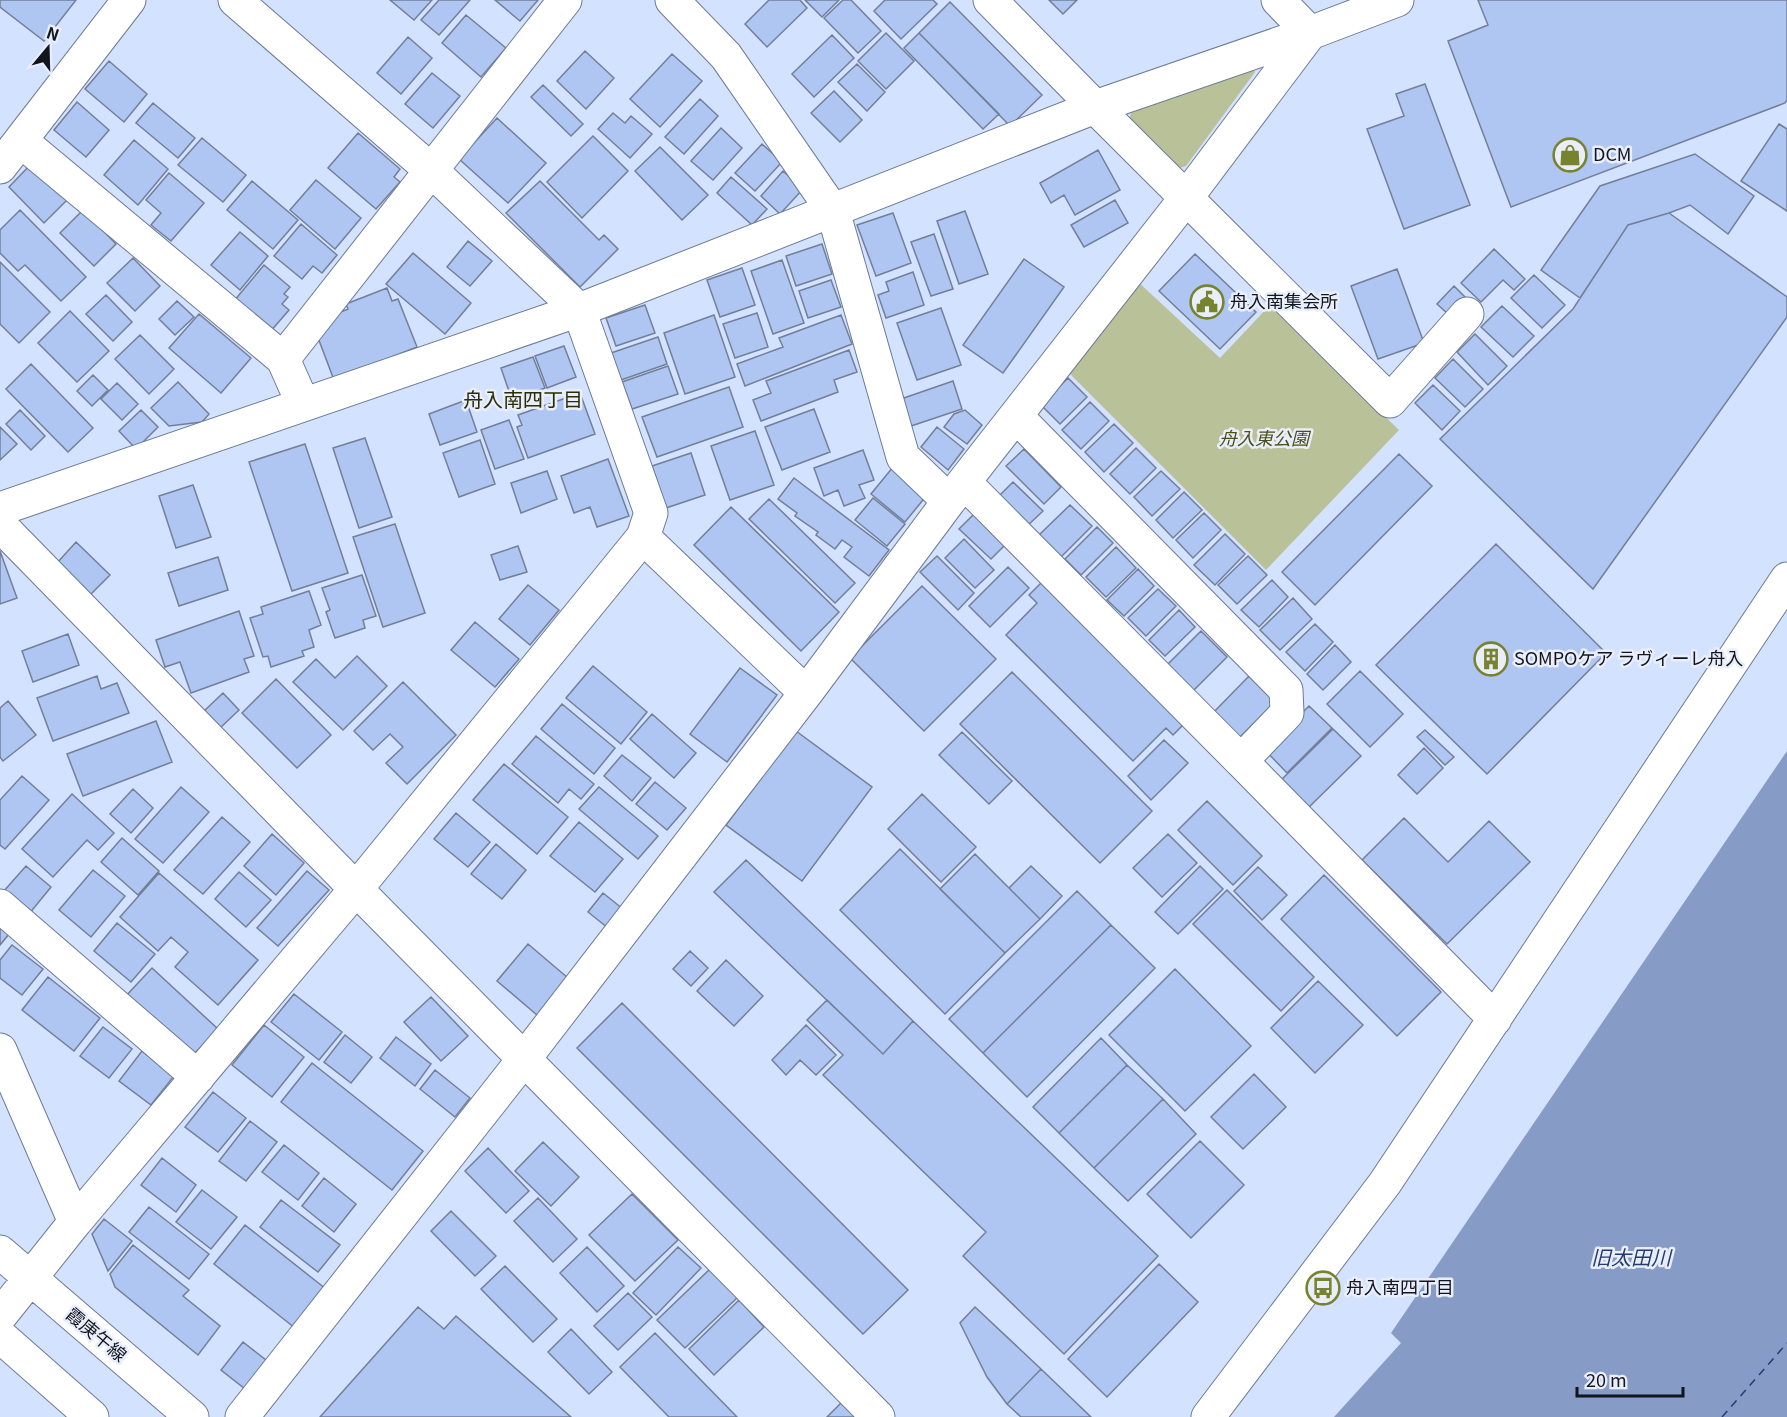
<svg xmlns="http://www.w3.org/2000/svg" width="1787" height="1417" viewBox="0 0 1787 1417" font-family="Georgia,'Noto Sans JP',serif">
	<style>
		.green { fill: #b9c198 }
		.water { fill: #869bc6 }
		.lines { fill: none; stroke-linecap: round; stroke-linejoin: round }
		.ferry { stroke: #243c72; stroke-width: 1.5; stroke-dasharray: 8 6; stroke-linecap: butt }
		.building { fill: #afc6f2; stroke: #737f99; stroke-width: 1.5 }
		.minor-casing { stroke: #6d7a93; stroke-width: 35 }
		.minor { stroke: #fff; stroke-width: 33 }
		.labels { text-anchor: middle; stroke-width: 5; stroke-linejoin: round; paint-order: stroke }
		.poi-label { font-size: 18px; fill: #10151e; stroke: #e9eefa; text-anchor: start }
		.park-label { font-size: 18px; font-style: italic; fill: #495119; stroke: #e9eefa }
		.street-label { font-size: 18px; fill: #10151e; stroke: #e9eefa }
		.neighbourhood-label { font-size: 20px; fill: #292e05; stroke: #e9eefa }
		.water-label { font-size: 20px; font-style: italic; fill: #243c72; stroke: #e9eefa }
	</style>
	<rect width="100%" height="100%" fill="#d3e2fe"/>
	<path class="green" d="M1249,65l6,7 -69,94 -9,3 -48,-47 2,-9z
		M1136,280l84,78 50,-53 129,125 -133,140 -199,-199z"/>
	<path class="water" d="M1787,751v666h-453l67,-74 -10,-10z"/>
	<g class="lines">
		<path class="ferry" d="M1722,1417l65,-74"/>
	</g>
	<path class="building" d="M0,0h76l-32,41 -44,-34z
		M390,0h42l-18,20z
		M439,0h31l-31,35 -18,-15z
		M495,0h43l-18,21z
		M769,0h31l7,8 -40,39 -22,-23z
		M805,0h34l-17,17z
		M843,0h8l30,31 -23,22 -34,-35z
		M885,0h48l4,4 -36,35 -27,-28z
		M1049,0h28l-14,14z
		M1478,0h309v100l-2,3 -274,104 -63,-166 40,-16z
		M950,2l92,93 -32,31 -91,-93z
		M466,15l40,33 -25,29 -39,-34z
		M886,33l28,28 -28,28 -28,-28z
		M919,33l80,81 -16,15 -79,-81z
		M832,35l22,23 -40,39 -22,-23z
		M408,37l24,21 -31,36 -24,-21z
		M585,51l29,27 -28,31 -29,-28z
		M672,54l30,27 -42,46 -30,-28z
		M109,61l38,33 -23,28 -39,-33z
		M857,64l28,28 -18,19 -29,-29z
		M432,73l28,23 -27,32 -28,-24z
		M1425,84l45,121 -66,24 -37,-100 37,-13 -8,-22z
		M543,85l40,39 -12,12 -40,-39z
		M834,91l28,29 -22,22 -29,-29z
		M700,99l18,17 -34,38 -19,-17z
		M77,102l32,28 -23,27 -32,-27z
		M153,103l42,35 -17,20 -42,-35z
		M613,113l12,10 6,-7 21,18 -22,24 -32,-29z
		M497,118l49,45 -38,40 -49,-44z
		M1779,124l8,5v82l-46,-30z
		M721,128l21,20 -29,32 -22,-19z
		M358,133l42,36 -6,8 6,5 -24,27 -48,-41z
		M593,136l35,35 -46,47 -35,-36z
		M202,138l44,37 -23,27 -45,-37z
		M134,140l34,29 -30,36 -34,-30z
		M762,144l20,18 -27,29 -20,-18z
		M660,147l48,48 -26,25 -47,-49z
		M1098,150l22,40 -45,25 -11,-20 -13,8 -11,-20z
		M1695,154l59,42 -26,38 -38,-29 -21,8 -41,12 -48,73 -39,-28 59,-84z
		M31,164l36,36 -23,23 -35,-36z
		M783,171l20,18 -23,25 -19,-18z
		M169,173l35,30 -33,38 -20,-16 10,-12 -15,-13z
		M731,177l36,32 -15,16 -35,-32z
		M316,180l45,38 -26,31 -45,-39z
		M252,181l46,39 -25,29 -46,-39z
		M540,181l59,59 5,-5 14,14 -38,38 -74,-74z
		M1115,200l13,23 -44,24 -13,-22z
		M20,210l66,67 -25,24 -36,-36 -7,6 -18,-18v-23z
		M83,210l33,34 -22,22 -34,-33z
		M965,211l23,63 -29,10 -22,-63z
		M893,213l18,50 -35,13 -19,-51z
		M1669,213l118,84v20l-194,272 -153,-150 133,-130 55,-84z
		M301,224l36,31 -15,18 -9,-7 -11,13 -28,-23z
		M240,232l28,24 -28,34 -29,-25z
		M934,234l19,55 -22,7 -20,-54z
		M468,241l24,20 -22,25 -23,-19z
		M822,244l10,30 -36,12 -10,-30z
		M1494,249l31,30 -11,11 -11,-10 -22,22 -20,-19z
		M413,253l58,50 -26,31 -59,-50z
		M1195,254l61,58 -36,37 -61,-58z
		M133,258l27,28 -25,25 -28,-28z
		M1024,259l40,28 -61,86 -40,-28z
		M782,260l22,63 -31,11 -22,-63z
		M0,262l50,50 -31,31 -19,-19z
		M264,265l26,22 -6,7 4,3 -6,7 7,6 -19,22 -36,-31z
		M742,268l13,37 -35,12 -13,-37z
		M1397,269l27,74 -46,16 -27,-73z
		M913,272l11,33 -38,13 -8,-23 11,-4 -3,-9z
		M1534,275l31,30 -23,23 -31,-30z
		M831,280l10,27 -33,11 -9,-27z
		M1454,286l11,11 -17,17 -11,-10z
		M387,288l5,13 6,-2 19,48 -83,33 -17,-45 11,-18 20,-8 -2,-5z
		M106,295l26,27 -19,19 -27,-27z
		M177,301l17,16 -19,18 -16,-16z
		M645,305l10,28 -39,13 -10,-28z
		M1502,306l32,30 -21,21 -32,-30z
		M941,308l20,57 -44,15 -20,-57z
		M70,311l39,40 -32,31 -39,-39z
		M757,313l11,34 -33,11 -12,-34z
		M199,314l52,44 -30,35 -52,-45z
		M714,315l21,62 -50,17 -21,-61z
		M841,315l11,29 -107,42 -8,-22 46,-17 -4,-9z
		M1475,334l32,32 -19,19 -31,-33z
		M140,335l34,34 -25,25 -34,-35z
		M658,337l9,27 -46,16 -10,-27z
		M564,346l12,31 -29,11 -12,-32z
		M849,350l8,22 -23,8 4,12 -77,29 -8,-21 18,-7 -5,-12z
		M533,357l12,31 -33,12 -11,-32z
		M1453,359l30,30 -18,18 -30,-29z
		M31,364l62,64 -25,24 -62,-63z
		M668,366l10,28 -46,15 -10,-27z
		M93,375l15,15 -16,16 -15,-15z
		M1068,378l19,19 -27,27 -19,-19z
		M953,381l9,28 -51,17 -10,-27z
		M178,382l31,32 -7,8 -33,4 -18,-18z
		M117,383l21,21 -16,16 -21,-21z
		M1433,385l27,26 -18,19 -27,-27z
		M729,387l14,40 -86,30 -15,-40z
		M580,393l15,41 -67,24 -11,-31 5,-2 -4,-10z
		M466,400l11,32 -37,13 -11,-31z
		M1090,402l19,19 -28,28 -19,-19z
		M814,409l16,43 -48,18 -17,-43z
		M20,410l25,26 -14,14 -25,-26z
		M141,410l17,17 -22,22 -17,-18z
		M965,410l17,15 -15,19 -23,-17 10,-13z
		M509,420l15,39 -29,10 -14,-39z
		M1114,424l19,19 -29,29 -19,-20z
		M0,427l17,17 -17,16z
		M937,427l27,22 -16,21 -27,-23z
		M755,431l19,54 -44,15 -19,-54z
		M365,438l27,79 -33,11 -26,-80z
		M480,440l15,44 -36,13 -16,-44z
		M305,444l43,129 -56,18 -43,-129z
		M1136,448l20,20 -26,26 -20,-20z
		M1024,449l37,38 -17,17 -38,-38z
		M863,450l11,30 -15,5 6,13 -21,8 -6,-16 -14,6 -10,-28z
		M691,453l14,42 -39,13 -14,-42z
		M1399,454l33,32 -117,119 -33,-33z
		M608,459l21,57 -32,11 -7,-20 -16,6 -13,-37z
		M893,467l34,28 -22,27 -34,-28z
		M547,471l10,28 -36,14 -10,-30z
		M1161,471l19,18 -28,27 -18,-19z
		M794,478l95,72 -20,26 -25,-19 8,-10 -10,-7 -7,9 -19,-14 2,-3 -23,-16 2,-3 -19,-14z
		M1013,482l30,29 -18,17 -29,-29z
		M193,485l18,52 -35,11 -17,-52z
		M1184,492l18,18 -29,28 -17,-18z
		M873,498l32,26 -18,22 -32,-26z
		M769,499l86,84 -20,20 -86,-84z
		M1070,505l22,21 -31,31 -22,-22z
		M731,507l108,105 -38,39 -107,-106z
		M976,512l31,31 -16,16 -32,-30z
		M1204,513l17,17 -28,28 -17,-18z
		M395,524l30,89 -42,14 -30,-90z
		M1097,527l16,16 -32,32 -16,-16z
		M1225,534l20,20 -30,31 -21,-20z
		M964,539l30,31 -19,18 -30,-30z
		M76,542l34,33 -20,20 -33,-32z
		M1496,544l110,109 -119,121 -111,-109z
		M518,546l9,26 -27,8 -9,-25z
		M1116,547l20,21 -30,29 -20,-20z
		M0,551l17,47 -17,6z
		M937,556l37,37 -16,17 -38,-38z
		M1248,556l19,19 -30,29 -19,-19z
		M218,557l10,33 -49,16 -11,-33z
		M1008,567l21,21 -39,39 -21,-21z
		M1138,569l16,17 -30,30 -17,-16z
		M362,575l14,41 -13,4 2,8 -30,10 -9,-26 4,-2 -8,-22z
		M1049,575l142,142 -18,18 -7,-7 -33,33 -127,-126 31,-32 -8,-8z
		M1272,580l16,17 -29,30 -18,-17z
		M528,585l31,25 -29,35 -31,-26z
		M922,586l74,73 -72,72 -74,-73z
		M1158,589l18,17 -30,30 -18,-18z
		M309,591l12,34 -12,5 5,17 -12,4 2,5 -33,11 -3,-11 -5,1 -13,-39 13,-4 -2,-7z
		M1293,598l19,21 -32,31 -20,-20z
		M1179,610l16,17 -30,29 -16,-16z
		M239,611l15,45 -10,3 5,13 -58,21 -11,-31 -15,5 -9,-27z
		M475,622l44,37 -24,28 -44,-37z
		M1315,624l18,18 -28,29 -19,-19z
		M1201,631l26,26 -34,34 -26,-26z
		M68,634l11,31 -46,17 -11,-31z
		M1335,645l16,17 -28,28 -16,-16z
		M357,656l30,30 -44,44 -50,-48 23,-23 19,19z
		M593,666l54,46 -26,32 -55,-46z
		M740,668l37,27 -50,67 -37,-28z
		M1360,671l43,43 -33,33 -43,-43z
		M1012,672l140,139 -52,52 -140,-139z
		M97,676l4,13 16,-6 12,30 -76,28 -16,-43z
		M1249,676l26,26 -38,38 -26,-25z
		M276,679l55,56 -34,33 -55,-55z
		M403,682l53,53 -49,49 -21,-21 17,-16 -13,-13 -17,16 -19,-19z
		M223,693l16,17 -20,19 -16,-17z
		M8,701l28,34 -33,26 -3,-4v-49z
		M562,704l53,44 -21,26 -53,-45z
		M1309,706l23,22 -45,45 -22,-23z
		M652,714l44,39 -22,25 -44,-39z
		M156,721l16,41 -89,34 -16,-42z
		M1333,729l28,27 -55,54 -28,-27z
		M1425,730l29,27 -9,8 -28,-28z
		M796,731l76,56 -70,94 -76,-56z
		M962,732l50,49 -23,23 -50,-49z
		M536,736l58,48 -13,15 -12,-10 -11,14 -46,-39z
		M1164,740l24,23 -37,37 -23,-24z
		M1424,748l19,20 -26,26 -19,-19z
		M622,755l29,23 -19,23 -28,-25z
		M504,764l64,53 -31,37 -64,-54z
		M22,776l27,24 -44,49 -5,-4v-45z
		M655,782l31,26 -19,22 -31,-26z
		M181,787l28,25 -46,51 -28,-24z
		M599,787l59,49 -20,23 -59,-50z
		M133,789l20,19 -22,25 -21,-19z
		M72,794l42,39 -16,17 -11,-10 -34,37 -31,-28z
		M922,794l54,53 -35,35 -53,-53z
		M1207,801l55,55 -29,29 -55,-55z
		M456,813l34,29 -22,25 -34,-28z
		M222,817l28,25 -47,52 -29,-24z
		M1404,818l44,44 41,-41 41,41 -83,82 -85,-84z
		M579,822l44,37 -28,33 -45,-36z
		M272,834l32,29 -28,32 -32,-29z
		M1168,834l29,29 -35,34 -29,-29z
		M122,838l37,33 -21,24 -37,-33z
		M496,844l30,26 -24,29 -31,-25z
		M900,849l105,104 -60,61 -105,-104z
		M975,854l65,65 -35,34 -65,-64z
		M746,860l167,161 -30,33 -169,-162z
		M26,866l25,21 -22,27 -26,-22z
		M1031,866l31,30 -22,23 -31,-31z
		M1200,866l23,23 -45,45 -23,-22z
		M1258,867l29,28 -25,25 -28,-29z
		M93,870l32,26 -34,41 -32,-27z
		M307,871l22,19 -51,56 -21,-18z
		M239,872l32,28 -25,27 -31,-28z
		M159,873l99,87 -40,45 -43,-38 13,-15 -17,-15 -13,14 -38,-34z
		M1324,875l117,117 -44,44 -116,-117z
		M1227,890l87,87 -33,34 -88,-87z
		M1077,891l34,34 -128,128 -34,-34z
		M603,893l20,16 -15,19 -20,-16z
		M117,923l38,31 -24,28 -37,-31z
		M1111,925l44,43 -128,129 -44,-44z
		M0,927l9,7 -9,11z
		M528,944l40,34 -31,37 -40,-34z
		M12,945l31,24 -21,26 -22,-17v-18z
		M690,951l18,17 -17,18 -18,-17z
		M726,960l37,36 -29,30 -37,-35z
		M152,968l66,61 -23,24 -9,-8 -5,6 -57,-53z
		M1175,969l76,77 -66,65 -76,-76z
		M48,977l52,41 -26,33 -52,-41z
		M1318,981l45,44 -48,48 -44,-45z
		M294,994l48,38 -23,28 -48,-38z
		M431,997l37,39 -27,25 -37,-39z
		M827,1000l56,54 30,-33 245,235 -94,98 -101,-98 23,-24 -163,-157 20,-20 -36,-35z
		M622,1003l286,287 -45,44 -286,-286z
		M264,1025l40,32 -32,40 -40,-32z
		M806,1025l30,30 -20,20 -16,-15 -14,15 -14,-15z
		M103,1027l29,22 -23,29 -29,-22z
		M345,1035l27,22 -21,26 -27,-21z
		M396,1037l35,27 -16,22 -35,-28z
		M1101,1038l26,27 -68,68 -26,-26z
		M142,1051l32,25 -23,29 -32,-24z
		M312,1063l111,88 -31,39 -111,-88z
		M1127,1065l36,34 -69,69 -35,-35z
		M435,1070l35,28 -15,19 -35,-28z
		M1254,1074l32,33 -43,42 -32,-32z
		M213,1092l33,26 -28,34 -33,-25z
		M1163,1099l33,35 -68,67 -34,-33z
		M250,1121l27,21 -31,39 -27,-20z
		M1200,1141l44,44 -53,53 -44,-44z
		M543,1142l36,35 -28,29 -36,-35z
		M284,1145l35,28 -21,27 -36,-28z
		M488,1148l41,43 -23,22 -41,-42z
		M162,1158l34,27 -20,27 -35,-27z
		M324,1178l32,26 -22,28 -32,-26z
		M202,1190l35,27 -26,32 -35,-27z
		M632,1194l46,46 -43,41 -46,-46z
		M538,1198l39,41 -24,23 -39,-41z
		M281,1200l59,45 -22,27 -58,-45z
		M149,1207l60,47 -20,25 -60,-47z
		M451,1211l45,45 -21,20 -44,-45z
		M104,1219l28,22 -24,30 -16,-37z
		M245,1225l81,64 -31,39 -81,-64z
		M133,1245l56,45 -6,6 37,30 -22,29 -83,-68 -5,-13z
		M587,1247l37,39 -27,26 -37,-39z
		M678,1247l23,21 -45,47 -23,-22z
		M1159,1264l39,38 -91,95 -39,-38z
		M505,1266l52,53 -24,23 -52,-53z
		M711,1268l28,28 -54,52 -28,-28z
		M628,1293l24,24 -34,33 -24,-24z
		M739,1300l25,27 -50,48 -25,-26z
		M418,1307l26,22 12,-13 115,101h-251z
		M975,1307l66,62 -34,35 -20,-27 -27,-54z
		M571,1329l41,43 -23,22 -41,-42z
		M655,1333l82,84h-68l-49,-50z
		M243,1342l28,22 -22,28 -28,-22z
		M1041,1369l50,48h-70l-14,-13z
		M844,1400l17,17h-34z"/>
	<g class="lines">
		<defs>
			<path id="minor" d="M672,0l54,56 107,155 70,246 46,44
				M990,0l105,107 295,294 77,-87
				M21,141l262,218 20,45
				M0,167l129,-167
				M283,359l282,-359
				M1016,416l270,274 1,23 -46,48 254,258
				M964,482l277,279
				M0,509l579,-199 516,-203 215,-74 87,-33
				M0,525l356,364 522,528
				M643,537l163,156
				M0,906l198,171
				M0,1050l75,172
				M0,1252l192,165
				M0,1316l75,-94 281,-333 287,-352 8,-24 -72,-203 -147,-139 -197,-171
				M0,1336l92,81
				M242,1417l282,-358 282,-366 143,-192 237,-303 124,-165 -32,-33
				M1208,1417l177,-234 402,-604"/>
		</defs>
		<use href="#minor" class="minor-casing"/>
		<use href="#minor" class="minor"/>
	</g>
	<defs>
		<symbol id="shop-ring" viewBox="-11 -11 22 22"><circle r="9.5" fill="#e9eefa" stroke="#788330" stroke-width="1.5"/><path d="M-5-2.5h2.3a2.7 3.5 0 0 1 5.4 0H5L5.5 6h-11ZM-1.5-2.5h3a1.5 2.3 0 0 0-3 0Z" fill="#788330"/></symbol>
		<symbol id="civic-ring" viewBox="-11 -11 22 22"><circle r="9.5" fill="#e9eefa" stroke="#788330" stroke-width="1.5"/><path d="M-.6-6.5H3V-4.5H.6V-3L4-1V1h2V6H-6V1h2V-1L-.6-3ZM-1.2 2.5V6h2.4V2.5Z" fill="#788330"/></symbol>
		<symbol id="building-ring" viewBox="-11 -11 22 22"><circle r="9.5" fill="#e9eefa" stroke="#788330" stroke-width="1.5"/><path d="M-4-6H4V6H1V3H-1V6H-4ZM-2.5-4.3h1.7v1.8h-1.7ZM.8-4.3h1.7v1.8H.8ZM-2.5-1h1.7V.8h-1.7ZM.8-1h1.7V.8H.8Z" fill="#788330"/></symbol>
		<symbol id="bus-ring" viewBox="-11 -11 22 22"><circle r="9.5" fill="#e9eefa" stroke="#788330" stroke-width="1.5"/><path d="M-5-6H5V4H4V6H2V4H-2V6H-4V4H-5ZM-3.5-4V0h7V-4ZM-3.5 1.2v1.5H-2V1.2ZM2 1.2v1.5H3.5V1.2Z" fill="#788330"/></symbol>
	</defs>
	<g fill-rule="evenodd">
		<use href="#shop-ring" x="1551" y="136" width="38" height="38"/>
		<use href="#civic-ring" x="1188" y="283" width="38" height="38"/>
		<use href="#building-ring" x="1472" y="640" width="38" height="38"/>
		<use href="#bus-ring" x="1304" y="1269" width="38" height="38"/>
	</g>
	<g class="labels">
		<g class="poi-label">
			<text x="1593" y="161">DCM</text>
			<text x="1230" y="308">舟入南集会所</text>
			<text x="1514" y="665">SOMPOケア ラヴィーレ舟入</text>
			<text x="1346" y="1294">舟入南四丁目</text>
		</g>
		<g class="park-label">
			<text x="1264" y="445">舟入東公園</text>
		</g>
		<g class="street-label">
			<text transform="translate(96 1335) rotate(40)" y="6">霞庚午線</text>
		</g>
		<g class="neighbourhood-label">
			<text x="523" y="407">舟入南四丁目</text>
		</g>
		<g class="water-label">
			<text x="1631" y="1265">旧太田川</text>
		</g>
	</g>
	<g transform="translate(48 48) rotate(19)" stroke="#e9eefa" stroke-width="4.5" paint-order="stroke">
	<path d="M0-4.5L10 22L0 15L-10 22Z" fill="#10151e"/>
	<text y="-9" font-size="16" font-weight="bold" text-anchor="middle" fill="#10151e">N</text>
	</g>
	<path d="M1577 1387v9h106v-9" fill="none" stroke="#10151e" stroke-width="3"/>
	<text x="1586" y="1387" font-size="18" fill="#10151e" stroke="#e9eefa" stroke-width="4.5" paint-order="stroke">20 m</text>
</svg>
